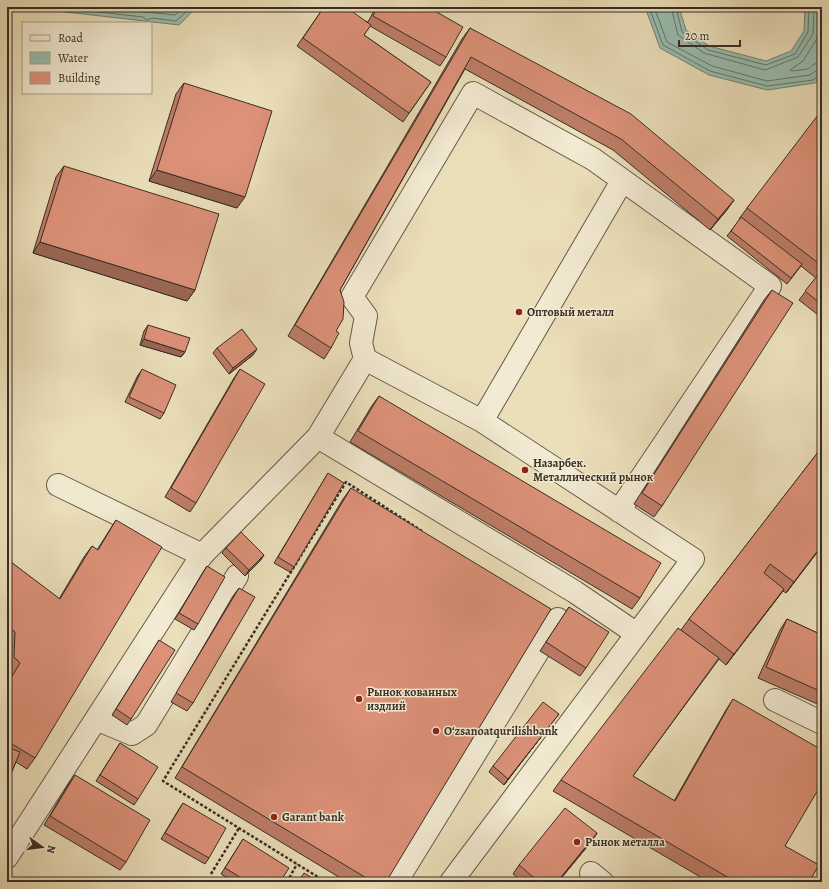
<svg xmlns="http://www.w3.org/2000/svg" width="829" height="889" viewBox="0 0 829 889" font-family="Alegreya,serif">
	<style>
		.water { fill: #98bdaf; stroke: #728478 }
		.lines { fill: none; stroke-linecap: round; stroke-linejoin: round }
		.shore { stroke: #68766a; stroke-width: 1 }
		.minor-casing { stroke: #655a4b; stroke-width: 24 }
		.path { stroke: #382e26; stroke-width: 2.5; stroke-dasharray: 3 2; stroke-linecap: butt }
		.minor { stroke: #f2ead2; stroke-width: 22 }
		.wall { fill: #bd7d67; stroke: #382e26 }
		.shaded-wall { fill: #9a6654; stroke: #382e26 }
		.building { fill: #dc9178; stroke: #382e26 }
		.poi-dot { fill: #8f2418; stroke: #f2ead2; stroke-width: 1.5 }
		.labels { text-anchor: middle; stroke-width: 3; stroke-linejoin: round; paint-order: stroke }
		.poi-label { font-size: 12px; font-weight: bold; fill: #382e26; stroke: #f2ead2; text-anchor: start }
	</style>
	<rect width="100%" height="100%" fill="#ebdfba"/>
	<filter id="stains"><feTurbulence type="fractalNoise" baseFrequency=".005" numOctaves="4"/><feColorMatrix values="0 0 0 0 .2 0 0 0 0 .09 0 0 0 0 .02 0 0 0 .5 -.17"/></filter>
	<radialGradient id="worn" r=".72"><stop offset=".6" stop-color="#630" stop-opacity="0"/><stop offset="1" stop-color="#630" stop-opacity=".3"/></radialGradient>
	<path class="water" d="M22,7h175l-18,18z
		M645,7h34l7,23 23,16 57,15 25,-10 13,-20 1,-24h17v69l-7,7 -48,7 -58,-15 -49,-27z"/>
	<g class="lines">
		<path class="shore" d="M55,7l88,10 4,3 5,-2 24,3 15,-14
			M96,7l79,8 9,-8
			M649,7l14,38 47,26 57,15 46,-6 9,-6
			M654,7l13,35 45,24 55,15 43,-6 7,-5 5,-1
			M671,7l7,28 26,18 61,17 33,-13 15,-23 1,-27
			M676,7l6,25 26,18 58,15 29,-11 13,-22 1,-25
			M820,7l-2,30 -15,24 -13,9 2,1 16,-2 6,-5 8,-1"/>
		<defs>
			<path id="minor" d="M365,359l117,62 211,138 -242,323
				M482,421l140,-240
				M318,437l257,155 62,42
				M58,485l144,70
				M775,700l47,23
				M96,719l36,15 14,-9 91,-149
				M7,857l195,-302 116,-118 47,-78 -4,-16 5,-27 -14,-19 121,-204 120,66 177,127 -151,225
				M591,873l11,9
				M396,882l162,-263"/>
		</defs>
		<use href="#minor" class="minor-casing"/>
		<path class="path" d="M211,874l28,-46
			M287,882l10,-18
			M326,882l-163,-101 183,-299 76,49"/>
		<use href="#minor" class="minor"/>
	</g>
	<path class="wall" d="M324,7l44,15 8,-15h52l18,50 -6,9 -70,-40 -6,9 67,47 -28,40 -106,-76z
		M470,28l264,172 -8,11 -16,19 -97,-80 -148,-81 -125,221 -4,41 -5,17 -7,11 -36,-23 174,-297z
		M184,83l53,125 -88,-27 27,-87z
		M822,117v201l-23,-18 17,-22 -15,-12 -14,18 -60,-48 13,-17h-1l8,-11z
		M64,166l131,124 -8,11 -154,-48 23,-76z
		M772,290l-110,216 -8,11 -20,-13 130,-204z
		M148,325l37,27 -4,5 -41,-12 4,-14z
		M217,348l36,7 -24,19 -16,-21z
		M240,369l-44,134 -6,9 -25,-15 69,-119z
		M142,370l22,43 -4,6 -35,-17 13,-27z
		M379,396l261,202 -8,11 -282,-167 21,-35z
		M822,447v99l-36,47 -3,-2 -57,74 -7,-6 -86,117 41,25 52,-91 7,-11 52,147 24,36h-100l-156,-91 8,-11 129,-143 -9,-7 8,-11z
		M328,473l-34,94 -4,5 -16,-9z
		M351,488l35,394h-39l-172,-104 168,-279z
		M116,520l-81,238 -8,11 -11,-7 -9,21v-101l5,-8 -5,-6v-109l52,40 25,-42 8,-11 5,4 12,-19z
		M226,548l38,7 -4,6 -15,15 -23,-23z
		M207,566l-9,58 -4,6 -19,-11 28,-47z
		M239,588l-46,115 -6,8 -16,-9 62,-106z
		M569,607l17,61 -6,8 -40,-25z
		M787,619l35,16v71l-64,-28 22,-48z
		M159,640l-28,79 -4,6 -15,-10z
		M554,720l-50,65 -15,-13 4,-6z
		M120,743l18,56 -4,6 -38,-24z
		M75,775l51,87 -6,8 -76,-45 25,-42z
		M183,803l26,55 -4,6 -44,-25 18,-30z
		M597,833l-6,9 -33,40h-35l-10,-8 6,-9z
		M243,839l37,43h-45l-14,-8z"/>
	<path class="shaded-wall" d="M157,170l88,27 -8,11 -88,-27z
		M734,200l-8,11 -16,19 8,-11z
		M40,242l155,48 -8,11 -154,-48z
		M144,339l41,13 -4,5 -41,-12z
		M257,349l-4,6 -24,19 4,-6z
		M822,545v1l-36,47 8,-11z
		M264,555l-4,6 -15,15 4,-6z
		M784,589l-8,11 -50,65 8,-11z
		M559,714l-5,6 -50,65 4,-6z
		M597,833l-6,9 -33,40h-1z"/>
	<path class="building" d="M324,7h22l25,18 -7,10 67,47 -22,31 -106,-75z
		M377,7h51l35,20 -17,30 -73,-41z
		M470,28l161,86 103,86 -16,19 -97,-80 -150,-82 -131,233 4,12 -1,17 -7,12 3,2 -8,15 -36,-23z
		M184,83l88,28 -27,86 -88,-27z
		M818,115l4,2v149l-75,-58z
		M64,166l155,48 -24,76 -155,-48z
		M741,217l61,47 -11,14 -60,-47z
		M817,276l5,3v26l-17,-14z
		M772,290l21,13 -131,203 -20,-13z
		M148,325l42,13 -5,14 -41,-13z
		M242,329l15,20 -24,19 -16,-20z
		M142,369l34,16 -12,28 -35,-16z
		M240,369l25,15 -69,119 -25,-15z
		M379,396l282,167 -21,35 -282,-167z
		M822,447v98l-28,37 -24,-18 -6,9 20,16 -50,65 -45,-35z
		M328,473l16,10 -50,84 -16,-10z
		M351,488l200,121 -165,273h-13l-191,-115z
		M116,520l46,27 -127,211 -28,-17v-56l13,-22 -6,-6 1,-25 -8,-6v-67l53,40 32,-53 6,4z
		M241,532l23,23 -15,15 -23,-22z
		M207,566l18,11 -27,47 -19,-11z
		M239,588l16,9 -62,106 -17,-10z
		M569,607l40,25 -23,36 -40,-26z
		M787,619l35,16v57l-56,-25z
		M678,628l41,30 -86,118 42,25 58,-102 89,51v33l-37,63 34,19 -10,17h-73l-175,-102z
		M159,640l16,10 -44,69 -15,-10z
		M543,702l16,12 -51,65 -15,-13z
		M120,743l38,24 -20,32 -38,-24z
		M7,747l13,5 -13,31z
		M75,775l75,45 -24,42 -76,-46z
		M183,803l43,25 -17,30 -44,-25z
		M565,808l32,25 -40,49h-18l-20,-17z
		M243,839l46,29 -9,14h-32l-23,-14z
		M304,873l15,9h-21z"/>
	<g class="poi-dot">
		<circle cx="519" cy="312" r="4"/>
		<circle cx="525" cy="470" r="4"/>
		<circle cx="359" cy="699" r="4"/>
		<circle cx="436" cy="731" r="4"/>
		<circle cx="274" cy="817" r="4"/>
		<circle cx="577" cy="842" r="4"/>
	</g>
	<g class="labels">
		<g class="poi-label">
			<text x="527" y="316">Оптовый металл</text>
			<text x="533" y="467">Назарбек.<tspan x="533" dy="14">Металлический рынок</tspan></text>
			<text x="367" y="696">Рынок кованных<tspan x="367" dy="14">издлий</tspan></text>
			<text x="444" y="735">Oʻzsanoatqurilishbank</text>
			<text x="282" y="821">Garant bank</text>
			<text x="585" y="846">Рынок металла</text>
		</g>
	</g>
	<rect width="829" height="889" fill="none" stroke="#ebdfba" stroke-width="24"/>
	<rect x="8" y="8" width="813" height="873" fill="none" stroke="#382e26" stroke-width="2"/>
	<rect x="12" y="12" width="805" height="865" fill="none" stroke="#382e26"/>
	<rect x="22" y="22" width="130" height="72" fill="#f2ead2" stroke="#a89f8d"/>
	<rect x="30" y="35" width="20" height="6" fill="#f2ead2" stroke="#a89f8d"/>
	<text x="58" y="42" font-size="12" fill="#382e26">Road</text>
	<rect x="30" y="52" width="20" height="12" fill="#98bdaf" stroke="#a89f8d"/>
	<text x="58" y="62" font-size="12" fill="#382e26">Water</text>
	<rect x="30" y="72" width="20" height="12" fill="#dc9178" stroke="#a89f8d"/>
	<text x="58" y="82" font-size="12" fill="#382e26">Building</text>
	<g transform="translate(42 847) rotate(104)" stroke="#f2ead2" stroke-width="3" paint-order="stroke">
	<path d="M0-3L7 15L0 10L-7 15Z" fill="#382e26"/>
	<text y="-6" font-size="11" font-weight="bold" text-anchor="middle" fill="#382e26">N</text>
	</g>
	<path d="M679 40v6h61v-6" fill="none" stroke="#382e26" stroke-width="2"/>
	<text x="685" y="40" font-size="12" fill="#382e26" stroke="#f2ead2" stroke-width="3" paint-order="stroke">20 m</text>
	<rect width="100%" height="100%" filter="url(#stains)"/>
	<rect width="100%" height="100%" fill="url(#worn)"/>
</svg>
